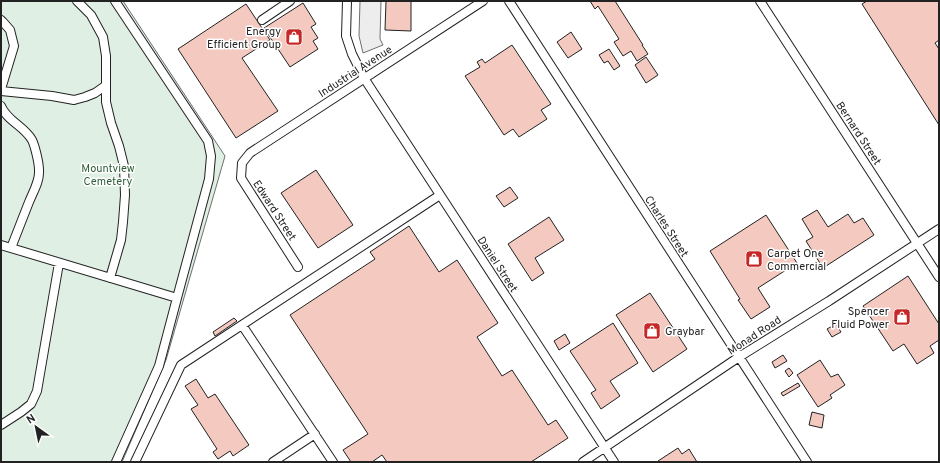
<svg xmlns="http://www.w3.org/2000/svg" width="940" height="463" viewBox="0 0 940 463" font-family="Overpass,sans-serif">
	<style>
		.green { fill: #e0efe3; stroke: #6f6f6f }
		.parking { fill: #ededed; stroke: #6f6f6f }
		.building { fill: #f3c9c0; stroke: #222 }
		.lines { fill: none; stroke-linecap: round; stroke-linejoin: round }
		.minor-casing { stroke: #222; stroke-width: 10 }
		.minor { stroke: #fff; stroke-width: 8 }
		.labels { text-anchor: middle; stroke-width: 3; stroke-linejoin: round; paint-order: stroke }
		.poi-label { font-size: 11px; fill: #222; stroke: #fff; text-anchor: end }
		.street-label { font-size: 11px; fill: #222; stroke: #fff }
		.park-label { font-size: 11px; fill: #2f5e38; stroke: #fff }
	</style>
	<rect width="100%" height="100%" fill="#fff"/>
	<path class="green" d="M1,1h122l102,155 -59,204 -44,102h-121z"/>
	<path class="parking" d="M360,1h21l-1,38 3,6 -20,8 -4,-17z"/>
	<path class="building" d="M386,1h25v30l-26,-1z
		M590,1h25l28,44h-1l6,9 -11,7 -6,-10 -8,5 -9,-14 5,-3 -21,-33 -3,3z
		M867,1h72v39l-4,3 4,6v76l-77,-121z
		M303,3l13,21 -5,3 7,11 -5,3 5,8 -28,18 -26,-39z
		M246,4l24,36 -28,18 36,53 -42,27 -58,-89z
		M571,32l11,17 -14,9 -11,-16z
		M512,45l39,59 -10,6 6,9 -28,18 -6,-8 -9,6 -39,-59 15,-9 -3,-5 5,-3 3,4z
		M609,49l11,17 -6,4 -6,-9 -4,2 -5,-8z
		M646,57l12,18 -12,8 -11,-18z
		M316,170l37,55 -35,23 -37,-55z
		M510,187l8,11 -14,9 -8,-11z
		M817,210l11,17 20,-13 6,9 9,-5 11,17 -51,33 -17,-27 7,-4 -11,-18z
		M766,215l31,48 -39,25 12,19 -19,12 -13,-19 2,-1 -30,-48z
		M549,217l15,23 -29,18 9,15 -12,8 -24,-37z
		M409,226l30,46 18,-12 41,63 -21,14 25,39 10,-6 36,55 8,-5 12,18 -37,24h-144l-5,-7 -10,7h-21l-8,-12 25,-16 -78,-119 85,-56 -5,-7z
		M908,276l31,48v16l-9,6 4,7 -17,11 -13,-20 -11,7 -30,-45z
		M650,293l37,56 -34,23 -37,-57z
		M234,318l3,3 -22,15 -2,-4z
		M613,323l25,40 -28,18 10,15 -19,13 -10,-16 5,-3 -26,-39z
		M836,324l5,8 -9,5 -5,-8z
		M565,334l5,9 -11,7 -5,-9z
		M783,355l4,6 -12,7 -3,-6z
		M820,360l11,17 7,-3 7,11 -15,10 2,3 -14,9 -21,-32z
		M789,368l4,5 -4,4 -4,-6z
		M196,379l12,19 7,-4 34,51 -16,11 -3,-5 -12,8 -5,-7 4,-3 -26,-40 7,-4 -13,-19z
		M798,383l2,3 -17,10 -2,-3z
		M812,412l12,3 -2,13 -13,-3z
		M678,448l4,6 7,-5 8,13h-39v-1z"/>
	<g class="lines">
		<defs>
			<path id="minor" d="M77,1l14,14 12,22 3,19v46l5,21 8,23 5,20 1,29 -2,27 -2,18 -11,38
				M347,1l-1,35 6,18 12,24 250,384
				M509,1l298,461
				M760,1l179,276
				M1,20l2,2 7,8 4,16 -13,43
				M262,20l28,-19
				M1,91l51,5 22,4 11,-3 10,-4 10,-7
				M1,106c6,15 23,20 31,34 3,6 7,23 7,30 1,11 -6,22 -10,32 -6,15 -12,31 -18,46
				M1,245l176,53 32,-119 2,-23 -3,-15 -93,-140
				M298,267l-57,-89 1,-15 8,-10 233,-152
				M242,325l91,137
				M1,425l20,-13 10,-8 6,-13 22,-128
				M116,462l43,-96 18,-68
				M135,462l46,-97 259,-170
				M273,462l42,-28
				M583,462l156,-105 90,-56 110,-72"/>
		</defs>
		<use href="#minor" class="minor-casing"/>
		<use href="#minor" class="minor"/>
	</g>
	<defs>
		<symbol id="shop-square" viewBox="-11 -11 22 22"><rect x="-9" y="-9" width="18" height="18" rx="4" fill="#c62828" stroke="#fff"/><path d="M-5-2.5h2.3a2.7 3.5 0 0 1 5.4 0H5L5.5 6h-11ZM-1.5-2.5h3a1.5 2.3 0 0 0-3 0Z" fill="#fff"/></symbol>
	</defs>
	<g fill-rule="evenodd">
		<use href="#shop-square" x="284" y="27" width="20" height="20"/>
		<use href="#shop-square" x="744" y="249" width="20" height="20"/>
		<use href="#shop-square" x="892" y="307" width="20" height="20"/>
		<use href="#shop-square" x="642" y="321" width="20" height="20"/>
	</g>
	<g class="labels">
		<g class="poi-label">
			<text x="281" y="35">Energy<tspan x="281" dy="13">Efficient Group</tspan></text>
			<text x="767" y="257" text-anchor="start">Carpet One<tspan x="767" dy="13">Commercial</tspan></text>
			<text x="889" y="315">Spencer<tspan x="889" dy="13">Fluid Power</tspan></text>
			<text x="665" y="335" text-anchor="start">Graybar</text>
		</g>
		<g class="street-label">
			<text transform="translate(355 71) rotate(-33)" y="4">Industrial Avenue</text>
			<text transform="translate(859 133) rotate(57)" y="4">Bernard Street</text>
			<text transform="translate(275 210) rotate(57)" y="4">Edward Street</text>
			<text transform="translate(667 226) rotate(57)" y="4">Charles Street</text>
			<text transform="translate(498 264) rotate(57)" y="4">Daniel Street</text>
			<text transform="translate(754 335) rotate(-33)" y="4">Monad Road</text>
		</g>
		<g class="park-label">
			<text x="108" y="172">Mountview<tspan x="108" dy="13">Cemetery</tspan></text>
		</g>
	</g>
	<rect width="940" height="463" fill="none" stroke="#222222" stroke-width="4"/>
	<g transform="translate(36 427) rotate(327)" stroke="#ffffff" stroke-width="3" paint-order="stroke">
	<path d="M0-3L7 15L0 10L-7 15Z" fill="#222222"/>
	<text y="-6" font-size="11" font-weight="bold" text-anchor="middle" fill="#222222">N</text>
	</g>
</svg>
